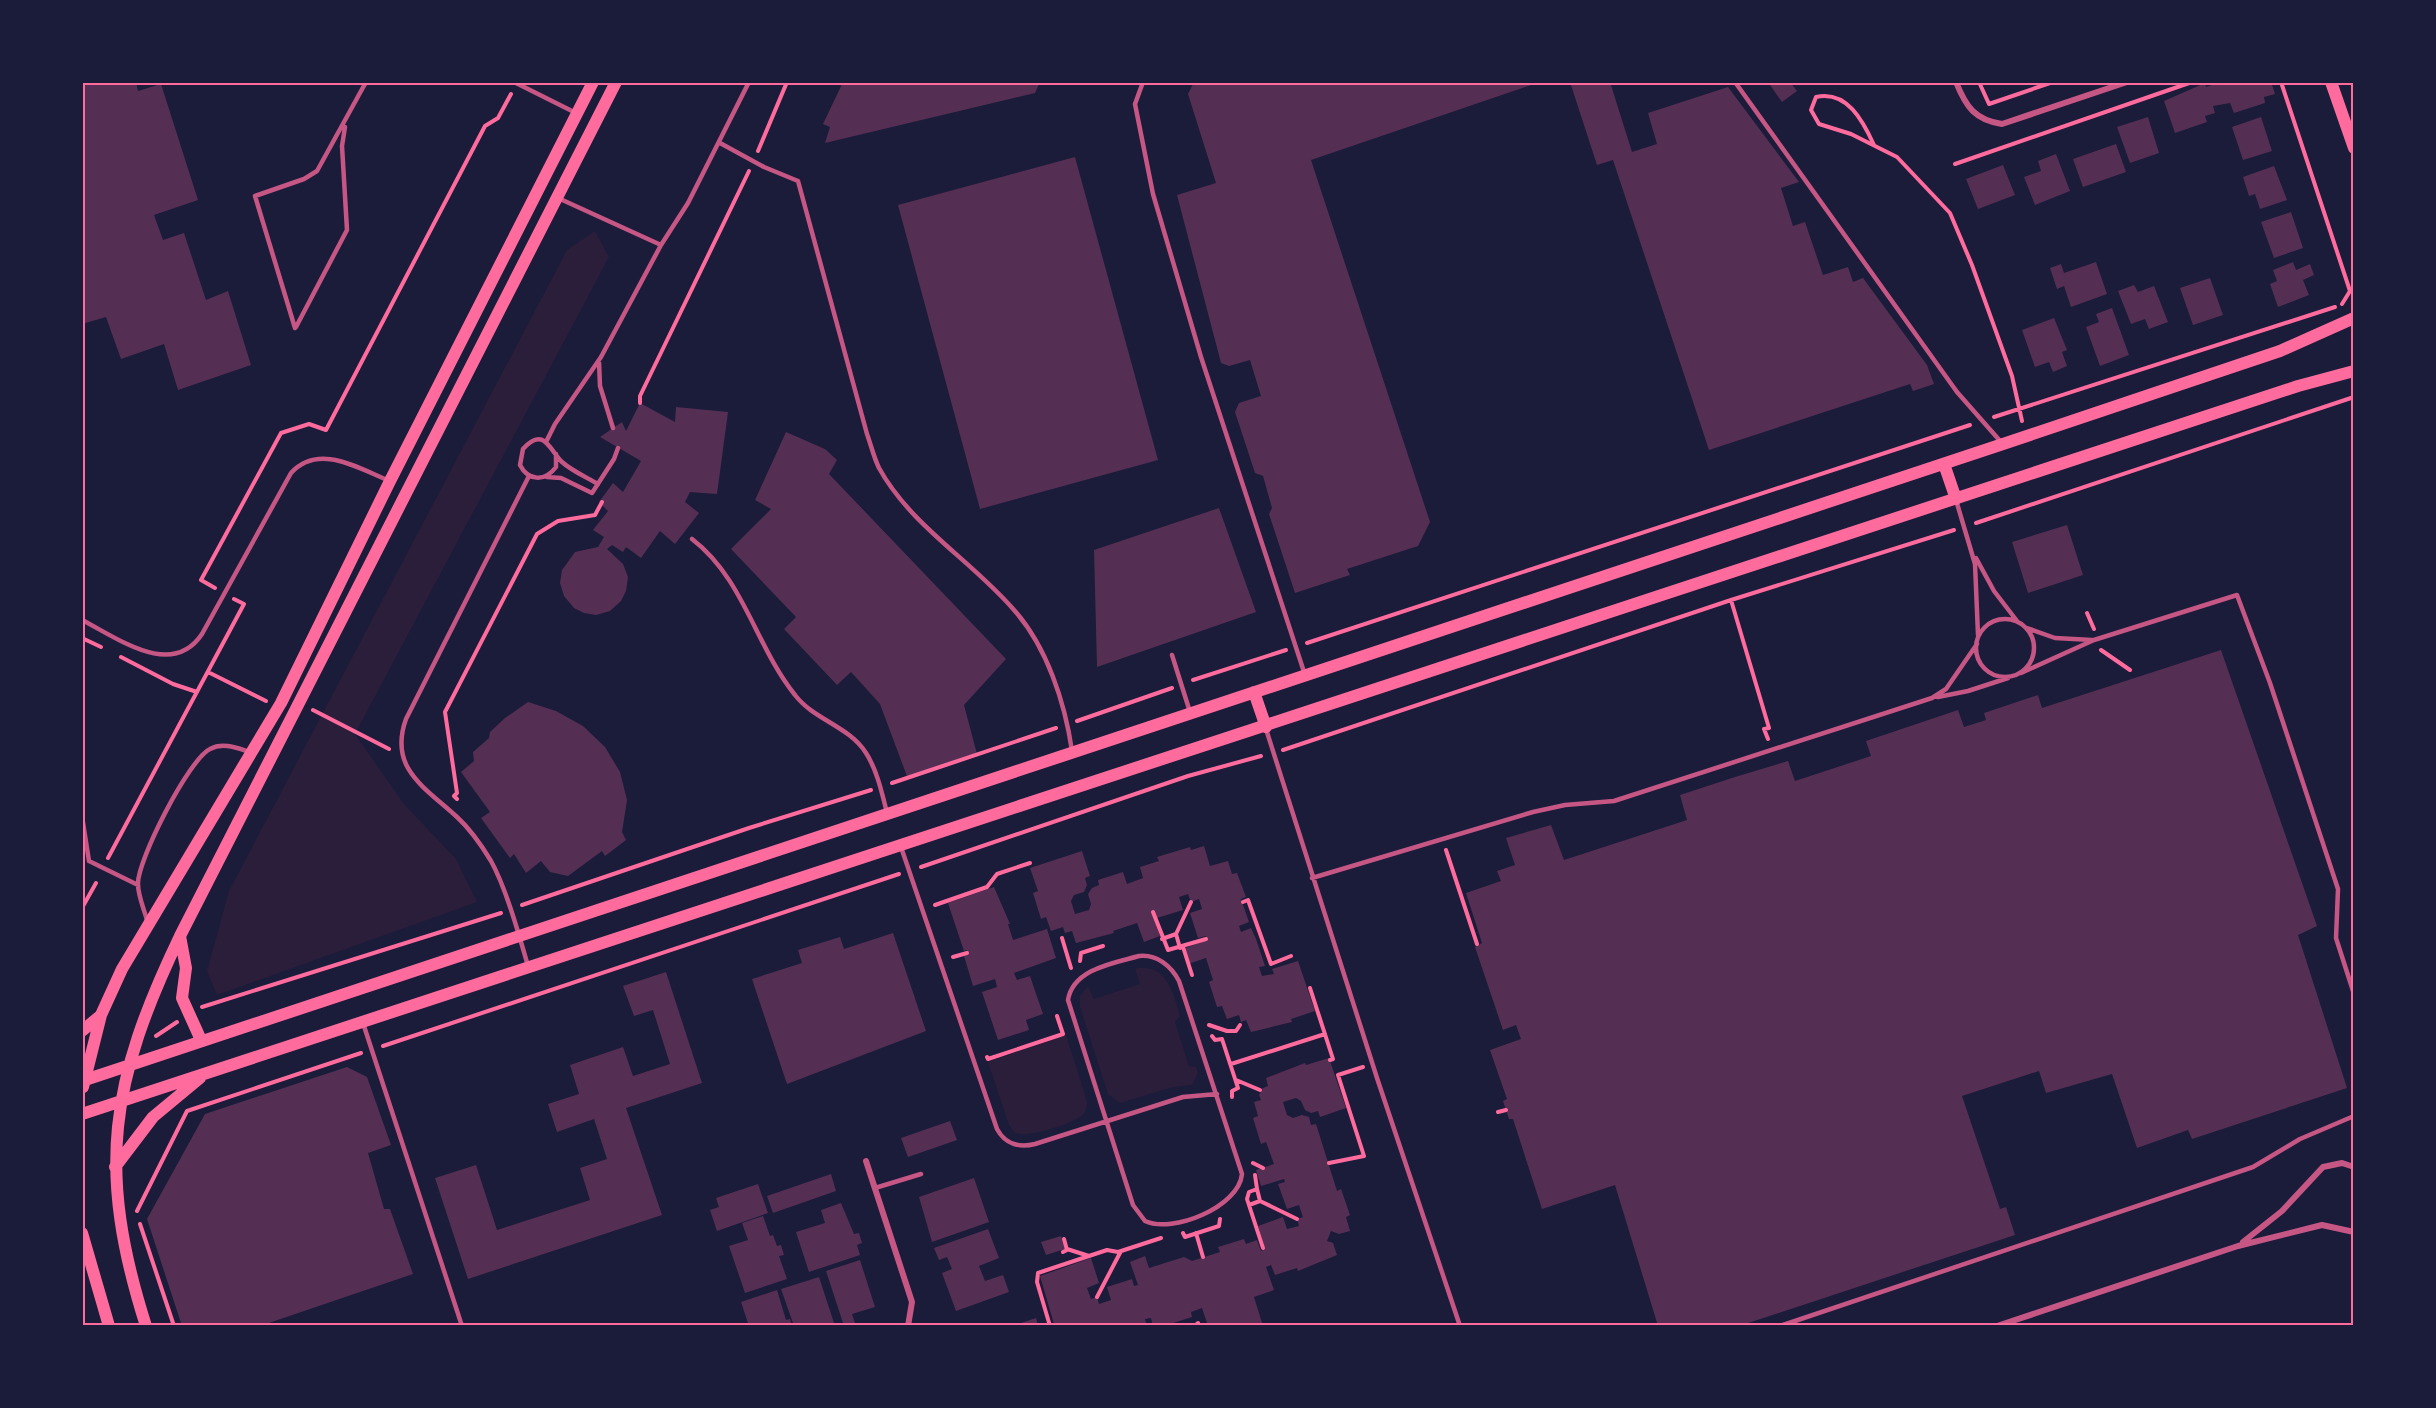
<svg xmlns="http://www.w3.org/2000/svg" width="2436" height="1408" viewBox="0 0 2436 1408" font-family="'Sofia Sans Condensed',sans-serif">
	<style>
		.green { fill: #2a1e3b }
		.building { fill: #542f53 }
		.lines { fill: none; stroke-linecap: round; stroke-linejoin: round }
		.path { stroke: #ff6b9d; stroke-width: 4 }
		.service { stroke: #c65784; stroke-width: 4.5 }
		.minor { stroke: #c65784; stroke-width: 6 }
		.secondary { stroke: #ff6b9d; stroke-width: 12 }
		.neatline { fill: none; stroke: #ff6b9d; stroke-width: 2 }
	</style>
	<rect width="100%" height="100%" fill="#1b1b3a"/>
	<path class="green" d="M595,231l14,26 -254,477 49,70 52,55 21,43 -260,93 -10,-24 22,-80 338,-641z
		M1139,968c28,-3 35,26 41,48l-5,6 14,44 7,1 2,6 -6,12 -19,2 -53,16 -12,-9 -28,-87v-11l8,-10 6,13 46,-15 -5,-15z
		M1066,1035l21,66c0,6 -1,13 -7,16 -12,8 -52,21 -65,16l-6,-8 -21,-63z"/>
	<path class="building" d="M88,82h48l2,9 23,-7 37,116 -44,15 9,25 21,-7 22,67 22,-9 23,74 -73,25 -14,-46 -43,15 -15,-42 -24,7v-240z
		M843,82h197l-5,11 -210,50 5,-16 -7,-3z
		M1194,82h346l-229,78 119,362 -12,24 -71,23 3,6 -55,18 -26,-79 3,-6 -9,-32 -8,-3 -20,-61 4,-9 22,-7 -11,-36 -21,6 -8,-3 -44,-168 39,-12 -28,-89z
		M1570,82h40l22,70 25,-8 -9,-31 80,-26 71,95 -18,6 12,38 12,-4 18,53 25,-8 5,15 10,-4 64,87 7,19 -21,7 -3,-7 -201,66 -96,-290 -16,5z
		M1768,82h22l7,9 -15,11z
		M2221,82h50l4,12 -11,3 1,6 -31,10 -4,-10 -17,3 2,7 -10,3 2,6 -32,11 -11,-32 41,-18 1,4z
		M2148,117l11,36 -29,10 -13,-36z
		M2261,117l11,34 -29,9 -11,-33z
		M2116,144l10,28 -43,15 -10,-28z
		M2056,154l14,37 -35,14 -11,-28 17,-6 -3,-10z
		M1075,157l83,303 -178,49 -82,-304z
		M2003,165l12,30 -37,14 -12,-30z
		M2274,166l13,34 -27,9 -5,-15 -6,2 -6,-19z
		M2291,212l12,36 -29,10 -13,-36z
		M2096,262l11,32 -36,13 -7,-21 -7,3 -7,-21 11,-4 3,9z
		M2293,262l3,8 14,-6 4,11 -11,5 6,15 -31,12 -8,-23 7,-3 -4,-11z
		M2210,278l13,37 -30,10 -13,-37z
		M2134,285l4,7 16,-6 14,36 -19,7 -4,-10 -14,5 -13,-33z
		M2112,308l17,47 -29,11 -14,-39 13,-5 -3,-8z
		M2054,318l13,32 -5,2 5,14 -14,6 -4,-10 -14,5 -13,-37z
		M640,403l35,19 1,-15 52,5 -11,82 -27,-2 -5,10 14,11 -24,31 -15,-13 -19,27 -15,-11 -3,5 -11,-7 -5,4 16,15 5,13 -2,14 -5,10 -11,10 -14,4 -12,-2 -10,-5 -10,-12 -4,-13 2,-13 13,-18 23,-5 6,-10 -11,-7 15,-19 -9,-9 14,-19 10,9 18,-31 -41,-24 22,-15 4,9z
		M786,432l39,17 12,11 -8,14 177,185 -42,46 13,49 -69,25 -28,-75 -29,-32 -14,13 -53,-56 12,-12 -65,-68 40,-40 -16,-9z
		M1219,508l37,104 -159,55 -3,-117z
		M2067,525l16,50 -55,18 -16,-51z
		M2221,650l96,276 -19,9 49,153 -155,51 -4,-9 -51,18 -25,-74 -66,19 -7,-22 -77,25 38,113 6,-2 9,28 -276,91h-81l-43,-141 -73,24 -29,-90h-4l-6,-18 4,-2 -17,-49 31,-11 -5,-14 -13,5 -28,-83 7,-4 -16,-50 35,-12 -4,-10 18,-6 -9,-27 45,-13 13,35 123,-40 -7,-25 55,-18 53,-16 7,20 76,-25 -5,-15 92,-31 6,17 22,-7 -2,-7 54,-18 4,13z
		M528,702l28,9 27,15 22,21 15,25 7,28 -5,32 4,8 -21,16 -3,-5 -34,25 -18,-4 -9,-11 -15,12 -12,-19 -4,4 -29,-40 9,-6 -29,-40 13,-11 -1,-9 16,-14 1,-6 15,-14z
		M1204,846l6,20 18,-5 4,13 5,-1 9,24 -5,2 8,23 -10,4 2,6 10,-4 5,11 9,27 -6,1 3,9 12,-2 -2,-5 26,-8 17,50 -24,8 1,3 -41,10 -5,-12 -5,2 -2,-7 -12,4 -5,-13 -5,1 -8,-25 4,-2 -7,-22 -18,6 -5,-15 24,-9 -1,-4 -8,2 -8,-25 12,-4 -3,-10 -8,3 -3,-8 -9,3 4,13 -26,8 -5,-6 8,24 -16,6 -7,-19 -24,8 1,2 -38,10 -4,-12 -7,2 -2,-6 -12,4 -5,-14 -5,2 -8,-26 5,-2 -8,-23 52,-17 8,25 -5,2 2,7 -3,7 -10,3 -3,6 4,13 14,-4 2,-6 -3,-10 4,-6 7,-3 -1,-5 25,-8 4,12 16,-6 -3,-11 19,-6 -2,-4 33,-10 1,3z
		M994,887l16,37h-2l5,16 34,-11 9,29 -42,15 3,7 13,-4 13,38 -17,6 3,10 -31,10 -16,-48 15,-5 -2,-8 -22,7 -9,-30 4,-1 -1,-5 -3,1 -16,-48z
		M893,933l33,98 -139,53 -35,-105 50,-16 -4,-13 42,-13 4,12z
		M666,972l36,111 -76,25 36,107 -194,64 -33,-101 41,-13 21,65 93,-30 -10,-32 27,-9 -13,-40 -37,13 -9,-28 31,-10 -9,-29 53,-18 10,29 37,-12 -17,-54 -19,6 -11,-30z
		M1329,1058l17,50 -26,9 -2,-6 -7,2 -6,-3 -4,-9 -5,-3 -13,4 4,13 6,3 9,-3 7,2 2,8 5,-1 21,67 4,-2 9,26 -4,2 4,14 -11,3 -8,-3 -4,10 6,2 4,12 -39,16 -1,-3 -22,7 -4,-10 -5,2 8,23 -20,7 9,29h-55l-6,-18 -11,4 1,5 -25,8 -14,1 -2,-8 -6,1 2,7 -93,-2 -14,-48 51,-18 8,25 -12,5 4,11 6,-2 2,7 12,-4 -4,-13 25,-8 2,7 4,-1 -8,-23 15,-6 4,12 35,-11 8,4 28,-9 -2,-5 26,-8 2,5 11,-4 4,11 4,-2 -7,-23 25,-9 4,12 12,-3 -2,-7 6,-2 -4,-12 -12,4 -9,-25 7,-2 -1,-3 -23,7 -5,-16 18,-6 -8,-22 -5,2 -8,-26 5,-2 -4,-14 7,-2 -2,-5 4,-7 5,-2 -2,-8 39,-15 1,2z
		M347,1067l20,10 24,68 -23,8 16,56h6l23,65 -153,52h-78l-35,-107 58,-105z
		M950,1121l7,19 -49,17 -7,-19z
		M831,1174l5,17 -63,22 -6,-17z
		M974,1178l15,44 -57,20 -13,-45z
		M758,1184l10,29 -51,18 -7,-21 9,-3 -3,-9z
		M841,1203l13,31 5,-1 3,10 -5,2 3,10 -51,17 -13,-40 29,-9 -4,-13z
		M763,1216l7,20 3,-1 4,11 4,-1 3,10 -5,1 8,23 -42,14 -16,-47 19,-6 -6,-17z
		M988,1229l11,29 -20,8 6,15 18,-6 6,17 -53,19 -14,-38 10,-4 -5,-12 -8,3 -5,-12z
		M1061,1236l4,13 -19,6 -5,-13z
		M860,1260l15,47 -23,7 4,12h-12l-18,-55z
		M819,1277l16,49h-41l-13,-37z
		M777,1290l9,30 4,-1 2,7h-43l-8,-24z
		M1036,1318l2,8h-23v-1z"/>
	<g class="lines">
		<path class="path" d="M1979,82l10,22 64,-22
			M2281,82l69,209 -8,13
			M1874,145c-11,-24 -27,-55 -58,-48l-5,13 8,14 32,10 46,23 53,56 22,52 40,111 10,45
			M758,151l29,-69
			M1955,164l237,-82
			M640,403v-7l109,-225
			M1994,417l341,-110
			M1976,523l378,-126
			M215,588l-14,-8 80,-147 28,-9 17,6 159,-304 13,-8 13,-24
			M1731,600l38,128 -5,1 4,10
			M2087,613l7,16
			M82,638l19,9
			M1307,643l663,-218
			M2101,650l29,20
			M121,657l52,27 24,8
			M208,672l58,29
			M1193,680l93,-30
			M313,710l76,39
			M1077,721l95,-33
			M1283,750l448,-150 223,-70
			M892,783l164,-55
			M457,799l-3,-3 3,-3 -12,-81 92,-178 21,-13 37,-6 7,-13
			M1446,850l31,94
			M108,858l136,-254 -10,-5
			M921,867l267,-91 73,-20
			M1243,902l5,-2 23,64 20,-8
			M522,905l227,-77 122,-38
			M935,905l52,-18 10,-13 33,-11
			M82,908l14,-25
			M1153,912l15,38 38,-11
			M1176,934l15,-32
			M1062,938l9,30
			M1162,939l14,-5 4,14
			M1183,947l9,28
			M953,957l14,-4
			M1080,961l1,-8 22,-7
			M1310,988l23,71 -3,1
			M202,1007l299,-94
			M1209,1025l18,6h9l4,-6
			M156,1036l21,-14
			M1212,1036l3,4 7,-1 16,49 -6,3v6
			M383,1046l516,-172
			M987,1057l1,2 75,-25 -6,-18
			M1231,1064l94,-30
			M1236,1080l24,10
			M1498,1112l8,-2
			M1253,1163l10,5
			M1329,1163l35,-7 -26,-81 25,-8
			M1255,1175l2,14 -8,3 -2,7 16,49
			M1260,1201l37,18
			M1249,1205l11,-4 -3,-12
			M137,1211l50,-100 174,-58
			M140,1224l34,102
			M1183,1233l2,4 34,-11 1,-7
			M1196,1233l7,24
			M1067,1249l22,7
			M1063,1252l4,-2 -3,-11
			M1097,1297l24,-46
			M1050,1326l-13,-44 1,-9 69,-23 11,2 43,-14
			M1195,1326l3,-3"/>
		<path class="service" d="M514,82l62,31
			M1143,82l-8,22 18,90 48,163 104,318
			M1735,82l222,310 44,50
			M720,143l44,24 34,14 69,253c4,11 7,24 12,34 32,58 93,93 135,142 33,37 51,93 58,141
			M558,198l103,47
			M296,327l51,-97 -5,-84 3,-19
			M295,328l-40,-132 49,-17 13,-8 49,-89
			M599,362l1,24 13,42
			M546,442l9,-18 46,-67 60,-112 27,-42 61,-121
			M556,454v13c-11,15 -28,14 -36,-2l3,-16c21,-24 27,2 39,13 10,9 24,15 36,22
			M547,477l14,1 31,15 22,-34 4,-11
			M1956,500l19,64 3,71
			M692,539c52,40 63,106 103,156 19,25 54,31 71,58 11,17 16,40 21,60
			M1976,558l18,33 23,30
			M1976 648a29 29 0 1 1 58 0a29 29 0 1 1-58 0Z
			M82,620c37,19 90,59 120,14l89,-161c28,-30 66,-5 99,8
			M2027,628l28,10 37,2
			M1172,655l18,57
			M2021,673l73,-33 143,-45 33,88 68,206 -2,49 18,56
			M1938,697l30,-6 40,-13
			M1266,729l111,349 83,248
			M82,816l7,45
			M901,847l96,282c8,15 22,19 38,15l148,-47 34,-3
			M89,861l49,24
			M1312,878l221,-66 32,-7 49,-4 318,-103 14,-9 31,-45
			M147,920c-3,-11 -9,-24 -9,-36 -1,-23 51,-125 72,-135 13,-7 27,-1 40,3
			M1139,956c18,-2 32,10 40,25l63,193c-3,33 -70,60 -97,47l-12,-16 -65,-205c5,-31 46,-37 71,-44z
			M528,966c-9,-31 -22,-78 -37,-105 -9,-15 -21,-32 -34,-44 -31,-29 -69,-48 -51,-98l123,-243
			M363,1023l99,303
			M875,1188l46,-14
			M1780,1326l473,-159 47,-28 54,-23"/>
		<path class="minor" d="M1956,82c10,25 19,38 46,42l125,-42
			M866,1161l46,141 -4,24
			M2243,1242l39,-31 41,-44 19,-4 12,4
			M1997,1326l241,-80 84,-21 32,7"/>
		<path class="secondary" d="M2331,82l23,66
			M1944,464l12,35
			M1254,692l12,35
			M180,936l6,32 -4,30 19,42
			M82,1031l18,-15
			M82,1081l1921,-637 277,-93 74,-33
			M83,1087l18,-72 21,-46 159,-266 109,-222 203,-399
			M82,1114l2216,-728 56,-15
			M115,1167l38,-50 47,-39
			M82,1233l27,93
			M146,1326c-50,-157 -36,-244 34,-390l436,-854"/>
	</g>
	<rect width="2436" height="1408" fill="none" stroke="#1b1b3a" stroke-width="168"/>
	<rect x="84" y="84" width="2268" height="1240" class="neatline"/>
</svg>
